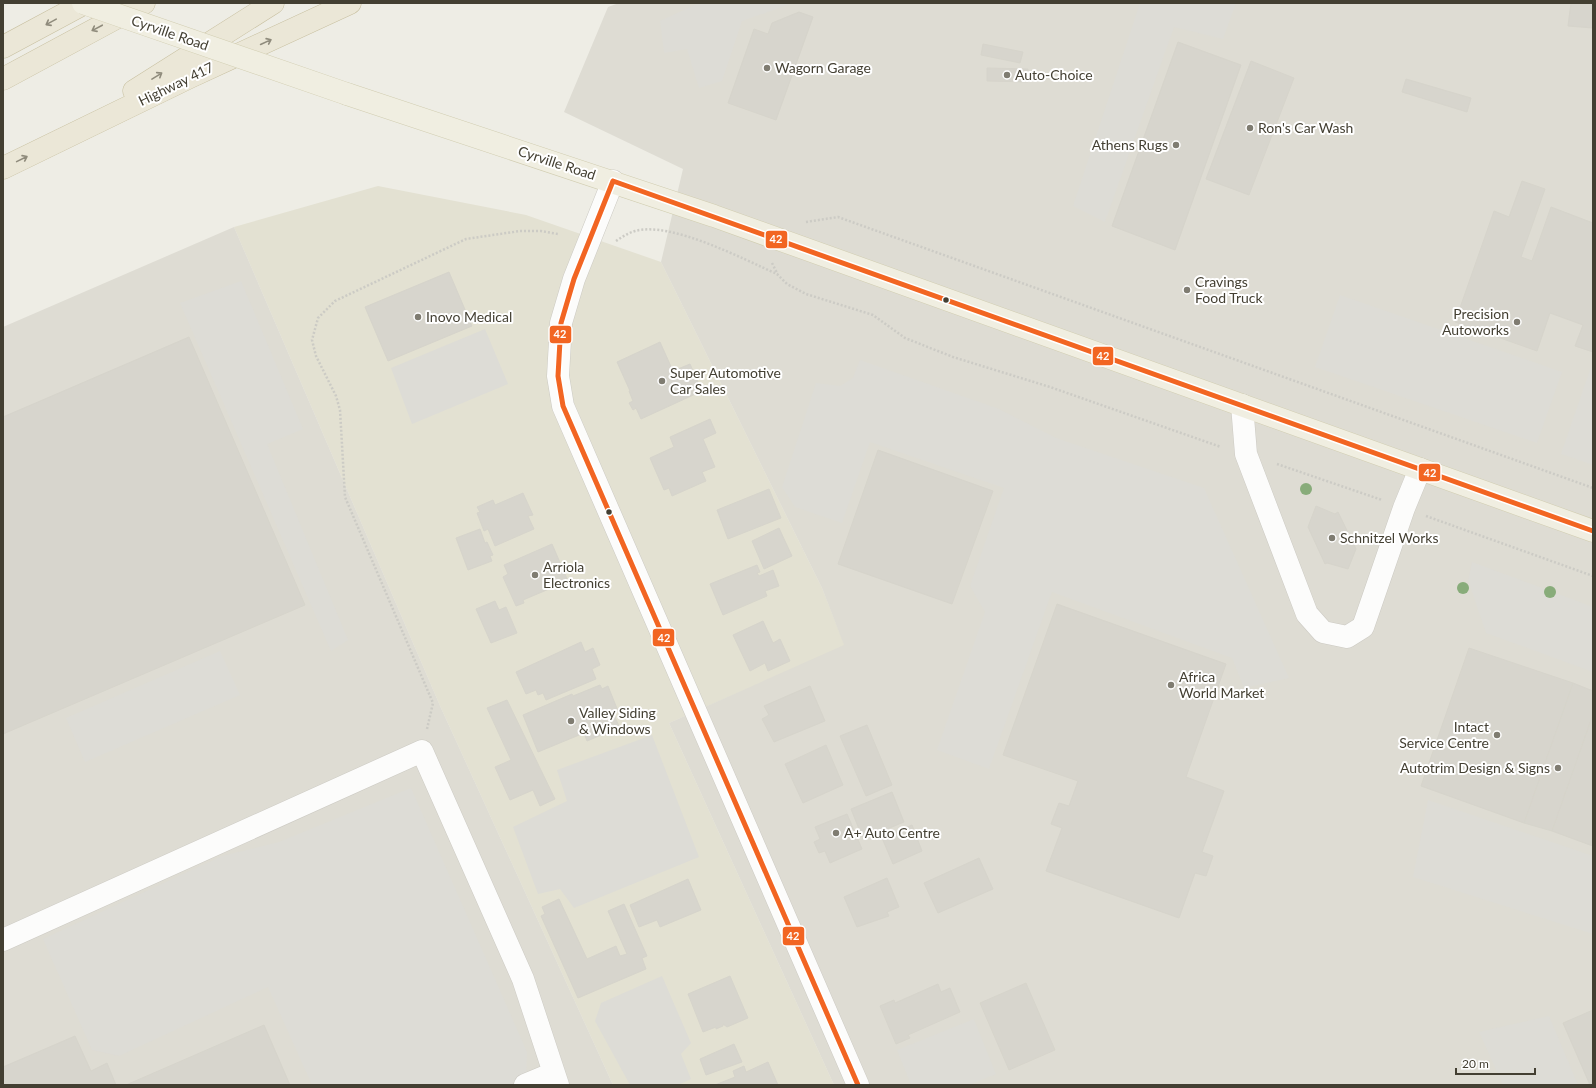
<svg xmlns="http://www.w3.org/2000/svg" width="1596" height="1088" viewBox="0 0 1596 1088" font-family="Lato,sans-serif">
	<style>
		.residential { fill: #e3e1d2 }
		.industrial { fill: #dedcd3 }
		.parking { fill: #dddcd6 }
		.building { fill: #d7d5cd; stroke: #d6d4cb }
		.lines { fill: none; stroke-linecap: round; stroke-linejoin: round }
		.minor-casing { stroke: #cccac3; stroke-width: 23 }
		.major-casing { stroke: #d1cdb1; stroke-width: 23 }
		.highway-casing { stroke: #c7bf9f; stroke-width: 23 }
		.path { stroke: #cccbc5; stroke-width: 2.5; stroke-dasharray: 2 2; stroke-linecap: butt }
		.minor { stroke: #fcfcfb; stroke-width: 22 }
		.major { stroke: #f0eee1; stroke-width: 22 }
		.highway { stroke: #ebe7d7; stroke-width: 22 }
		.major-bridge-casing { stroke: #d1cdb1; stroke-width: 23; stroke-linecap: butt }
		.major-bridge { stroke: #f0eee1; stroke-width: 22 }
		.bus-1-casing { stroke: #fff; stroke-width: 8 }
		.bus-1 { stroke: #f26522; stroke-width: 5 }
		.tree { fill: #88ac7a }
		.oneway { stroke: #8f8b7c }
		.poi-dot { fill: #7f7c71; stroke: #fff; stroke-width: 1.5 }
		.bus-dot { fill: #433f32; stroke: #fff; stroke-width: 1.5 }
		.labels { text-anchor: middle; stroke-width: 4; stroke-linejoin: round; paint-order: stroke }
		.street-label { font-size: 14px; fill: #433f32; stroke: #fff }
		.poi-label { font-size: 14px; fill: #433f32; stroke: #fff; text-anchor: start }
		.line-badge { stroke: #fff; stroke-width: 1.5 }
		.badge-label { font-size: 11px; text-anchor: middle; font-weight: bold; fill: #fff }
	</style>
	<rect width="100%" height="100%" fill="#eeede5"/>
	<path class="residential" d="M378,186l148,29 135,47 161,326 23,58 -176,77 165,362h-221l-172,-377 -207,-481z"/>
	<path class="industrial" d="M619,3h974v1082h-759l-165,-362 175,-78 -22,-57 -161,-326 22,-93 -119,-57 44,-105z
		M234,227l207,481 172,377h-610v-758z"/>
	<path class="parking" d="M699,3h94l-51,18 -20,60 -23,7 -12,-39 -23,4 -4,-32z
		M1140,3h96l-13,36 -49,-12 -69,195 -32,-16z
		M241,281l62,148 -36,15 81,196 -17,11 -151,-348z
		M1340,295l222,77 -25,71 -222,-76z
		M485,329l23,55 -96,40 -21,-56z
		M860,360l139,49 57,29 148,50 85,190 -45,10 -12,-30 -180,-66 -63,177 -52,-19 48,-138 -15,-26 34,-98 -134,-46 -28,81 -47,-16 -13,-20 34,-104 24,3 13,-8z
		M1591,367l2,1v97l-32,-11z
		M1472,562l121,45v65l-107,-39 -18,-53z
		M220,651l20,44 -155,67 -19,-44z
		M652,735l47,122 -125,51 -14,-19 -22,5 -25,-67 54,-26 -10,-31z
		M411,788l116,264 -1,33h-214l-44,-98 -149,69 -27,-6 -49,-111 179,-83 57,-14z
		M1428,800l165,56v78l-180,-57z
		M662,976l29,67 -10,11 10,25 -13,6h-48l-35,-64 6,-18z
		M1549,1016l29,69h-75l-24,-53z
		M974,1019l22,55 -27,11h-58l-14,-35z"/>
	<path class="building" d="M1571,3h22v25l-25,-2z
		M799,12l14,5 -37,103 -48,-17 26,-74 14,5 4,-11z
		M1178,42l63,23 -66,185 -63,-24z
		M983,44l40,8 -3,11 -39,-8z
		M1251,61l43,17 -45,117 -43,-16z
		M987,68l41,1v13l-41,-1z
		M1406,79l65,19 -4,14 -65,-20z
		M1522,181l23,8 -24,68 11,4 19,-54 42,16v129l-18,-6 8,-21 -33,-12 -13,38 -82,-29 39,-111 15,6z
		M449,272l23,54 -84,35 -23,-54z
		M189,337l116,268 -302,129v-317z
		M660,342l13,29 17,-7 12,27 -61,28 -5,-11 -3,2 -4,-7 4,-2 -4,-10h1l-13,-29z
		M710,419l6,14 -13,6 12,28 -13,5 4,9 -34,15 -3,-8 -5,2 -14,-32 24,-11 -4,-10z
		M878,450l115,41 -41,113 -114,-40z
		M769,489l12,29 -53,21 -11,-29z
		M523,493l10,22 -5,1 6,13 -39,17 -7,-17 -4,2 -7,-18 3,-1 -3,-5 16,-7 2,5z
		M1316,506l19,8 3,-2 18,37 -8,20 -21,-6 -2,1 -17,-37z
		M779,528l13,28 -28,13 -12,-28z
		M480,529l5,14 2,-1 6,13 -3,1 2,5 -24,9 -12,-32z
		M552,544l16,37 -45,19 1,3 -8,3 -13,-29 5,-3 -4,-9z
		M757,565l3,7 -3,1 2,3 14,-6 6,16 -14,5 2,5 -44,19 -13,-31z
		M495,601l4,9 7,-3 11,26 -26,10 -15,-34z
		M1057,604l169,60 -40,113 38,14 -22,61 11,4 -7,20 -11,-3 -16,45 -133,-47 16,-43 -11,-4 8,-21 10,3 9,-25 -75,-26z
		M763,621l10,22 7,-4 10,22 -22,10 -3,-8 -15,8 -17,-36z
		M581,642l4,10 8,-4 7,17 -8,4 4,10 -50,21 -3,-7 -5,2 -2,-5 -10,4 -10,-22z
		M1469,648l104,35 -49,140 -103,-37z
		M1573,683l20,8v23l-41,117 -28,-8z
		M600,685l2,4 6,-3 10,25 -5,2 6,13 -1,2 -31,13 -3,-8 -46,19 -15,-37 49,-21 1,2z
		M810,686l15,35 -51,21 -12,-23 7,-4 -5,-9z
		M507,700l48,99 -15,7 -7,-16 -23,10 -15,-33 16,-7 -24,-52z
		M1593,714v122l-3,9 -38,-14z
		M867,725l25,60 -26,11 -26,-60z
		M826,745l17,40 -40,18 -18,-39z
		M892,792l12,30 -41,17 -12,-30z
		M847,814l15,35 -32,14 -5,-12 -6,2 -5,-11 6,-3 -5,-12z
		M912,825l10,26 -29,13 -11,-26z
		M1593,836v10l-3,-1z
		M979,858l14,31 -55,24 -14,-30z
		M887,878l12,29 -12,5 2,4 -32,11 -13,-30z
		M688,879l13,31 -41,17 -3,-7 -18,7 -9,-22z
		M559,899l28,60 29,-13 4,10 7,-2 -19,-43 16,-7 23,52 -5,2 4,11 -68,29 -37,-82 4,-2 -3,-7z
		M730,976l18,42 -21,9 -4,-3v2l-7,3v-2l-13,5 -15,-38z
		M1026,983l29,67 -46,20 -29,-67z
		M938,984l3,8 9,-4 10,24 -52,23 2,3 -14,6 -16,-38 14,-6 1,3z
		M1593,1010v75h-3l-27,-62z
		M264,1025l26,60h-164z
		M75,1036l16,35 16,-8 9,22h-113v-18z
		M734,1044l8,18 -36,13 -6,-16z
		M768,1062l10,23h-63l20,-8 -2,-6 11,-5 2,6z"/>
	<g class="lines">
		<defs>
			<path id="minor" d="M613,181l-39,98 -13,44 -3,53 5,30 295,679
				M1242,405l4,49 61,160 16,18 24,5 16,-10 41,-119 16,-39
				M3,940l419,-189 101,228 35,106
				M525,1085l29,-12"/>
			<path id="major" d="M347,94l367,122 879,315"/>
			<path id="highway" d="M3,47l82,-44
				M3,79l141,-76
				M134,91l139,-88
				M3,168l187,-91 160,-74"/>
		</defs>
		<use href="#minor" class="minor-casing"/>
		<use href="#major" class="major-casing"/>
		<use href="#highway" class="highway-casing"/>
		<path class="path" d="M806,222l32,-5 25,9 730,262
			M616,241c6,-4 12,-8 19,-10 36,-10 108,28 142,43l10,10 19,10 67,21 32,23 48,19 97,30 171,60
			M772,263l5,10
			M1277,464l105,36
			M1426,516l167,60
			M427,729l6,-26 -88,-206 -5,-87 -4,-14 -20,-40 -4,-16 6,-22 17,-17 131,-62 54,-8h21l17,3"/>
		<use href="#minor" class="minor"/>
		<use href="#major" class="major"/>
		<use href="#highway" class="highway"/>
		<defs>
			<path id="major-bridge" d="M83,3l264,91"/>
		</defs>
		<use href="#major-bridge" class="major-bridge-casing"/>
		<use href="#major-bridge" class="major-bridge"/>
		<defs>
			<path id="bus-1" d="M613,181l980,350
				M613,181l-39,98 -13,44 -3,53 5,30 295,679"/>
		</defs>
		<use href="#bus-1" class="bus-1-casing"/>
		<use href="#bus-1" class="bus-1"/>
	</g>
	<g class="tree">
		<circle cx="1306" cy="489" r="6"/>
		<circle cx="1463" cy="588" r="6"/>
		<circle cx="1550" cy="592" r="6"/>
	</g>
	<defs><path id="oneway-shaft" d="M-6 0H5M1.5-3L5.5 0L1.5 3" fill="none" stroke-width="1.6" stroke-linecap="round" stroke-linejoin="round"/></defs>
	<g class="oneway">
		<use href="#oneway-shaft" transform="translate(51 22) rotate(151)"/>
		<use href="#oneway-shaft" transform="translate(97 28) rotate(152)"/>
		<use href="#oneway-shaft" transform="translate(266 42) rotate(-25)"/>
		<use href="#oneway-shaft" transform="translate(157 76) rotate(-32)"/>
		<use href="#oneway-shaft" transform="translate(22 159) rotate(-26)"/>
	</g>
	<g class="poi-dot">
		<circle cx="767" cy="68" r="4"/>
		<circle cx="1007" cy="75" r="4"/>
		<circle cx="1250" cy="128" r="4"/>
		<circle cx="1176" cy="145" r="4"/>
		<circle cx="1187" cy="290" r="4"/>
		<circle cx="418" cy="317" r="4"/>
		<circle cx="1517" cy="322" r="4"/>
		<circle cx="662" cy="381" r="4"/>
		<circle cx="1332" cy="538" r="4"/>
		<circle cx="535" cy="575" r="4"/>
		<circle cx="1171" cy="685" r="4"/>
		<circle cx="571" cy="721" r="4"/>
		<circle cx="1497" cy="735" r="4"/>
		<circle cx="1558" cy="768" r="4"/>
		<circle cx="836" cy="833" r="4"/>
	</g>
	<g class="bus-dot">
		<circle cx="946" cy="300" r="3.5"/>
		<circle cx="609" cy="512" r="3.5"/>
	</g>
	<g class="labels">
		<g class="street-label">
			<text transform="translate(170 33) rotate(19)" y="5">Cyrville Road</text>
			<text transform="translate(176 84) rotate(-26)" y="5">Highway 417</text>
			<text transform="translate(557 163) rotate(18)" y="5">Cyrville Road</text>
		</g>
		<g class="poi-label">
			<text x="775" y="73">Wagorn Garage</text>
			<text x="1015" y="80">Auto-Choice</text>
			<text x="1258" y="133">Ron's Car Wash</text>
			<text x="1168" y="150" text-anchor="end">Athens Rugs</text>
			<text x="1195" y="287">Cravings<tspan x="1195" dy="16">Food Truck</tspan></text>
			<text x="1509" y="319" text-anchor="end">Precision<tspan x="1509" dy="16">Autoworks</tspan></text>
			<text x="426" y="322">Inovo Medical</text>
			<text x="670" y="378">Super Automotive<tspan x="670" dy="16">Car Sales</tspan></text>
			<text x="1340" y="543">Schnitzel Works</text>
			<text x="543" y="572">Arriola<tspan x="543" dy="16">Electronics</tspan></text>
			<text x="1179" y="682">Africa<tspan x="1179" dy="16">World Market</tspan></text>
			<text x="579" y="718">Valley Siding<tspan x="579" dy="16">&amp; Windows</tspan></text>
			<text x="1489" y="732" text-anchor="end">Intact<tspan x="1489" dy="16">Service Centre</tspan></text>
			<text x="1550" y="773" text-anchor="end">Autotrim Design &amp; Signs</text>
			<text x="844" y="838">A+ Auto Centre</text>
		</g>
	</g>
	<g class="line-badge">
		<rect x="765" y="230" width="23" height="19" rx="4" fill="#f26522"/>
		<rect x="549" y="325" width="23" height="19" rx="4" fill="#f26522"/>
		<rect x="1092" y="346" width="22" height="20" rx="4" fill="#f26522"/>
		<rect x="1418" y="463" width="23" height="19" rx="4" fill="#f26522"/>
		<rect x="652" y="628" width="23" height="19" rx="4" fill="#f26522"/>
		<rect x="782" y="926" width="23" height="20" rx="4" fill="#f26522"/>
	</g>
	<g class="badge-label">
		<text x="776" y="243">42</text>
		<text x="560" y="338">42</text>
		<text x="1103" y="360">42</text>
		<text x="1430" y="477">42</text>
		<text x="664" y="642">42</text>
		<text x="793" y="940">42</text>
	</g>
	<rect width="1596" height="1088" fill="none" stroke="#433f32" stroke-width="8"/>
	<path d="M1456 1068v6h79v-6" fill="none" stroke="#433f32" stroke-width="2"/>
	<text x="1462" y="1068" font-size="12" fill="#433f32" stroke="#ffffff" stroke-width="3" paint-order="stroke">20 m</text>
</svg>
